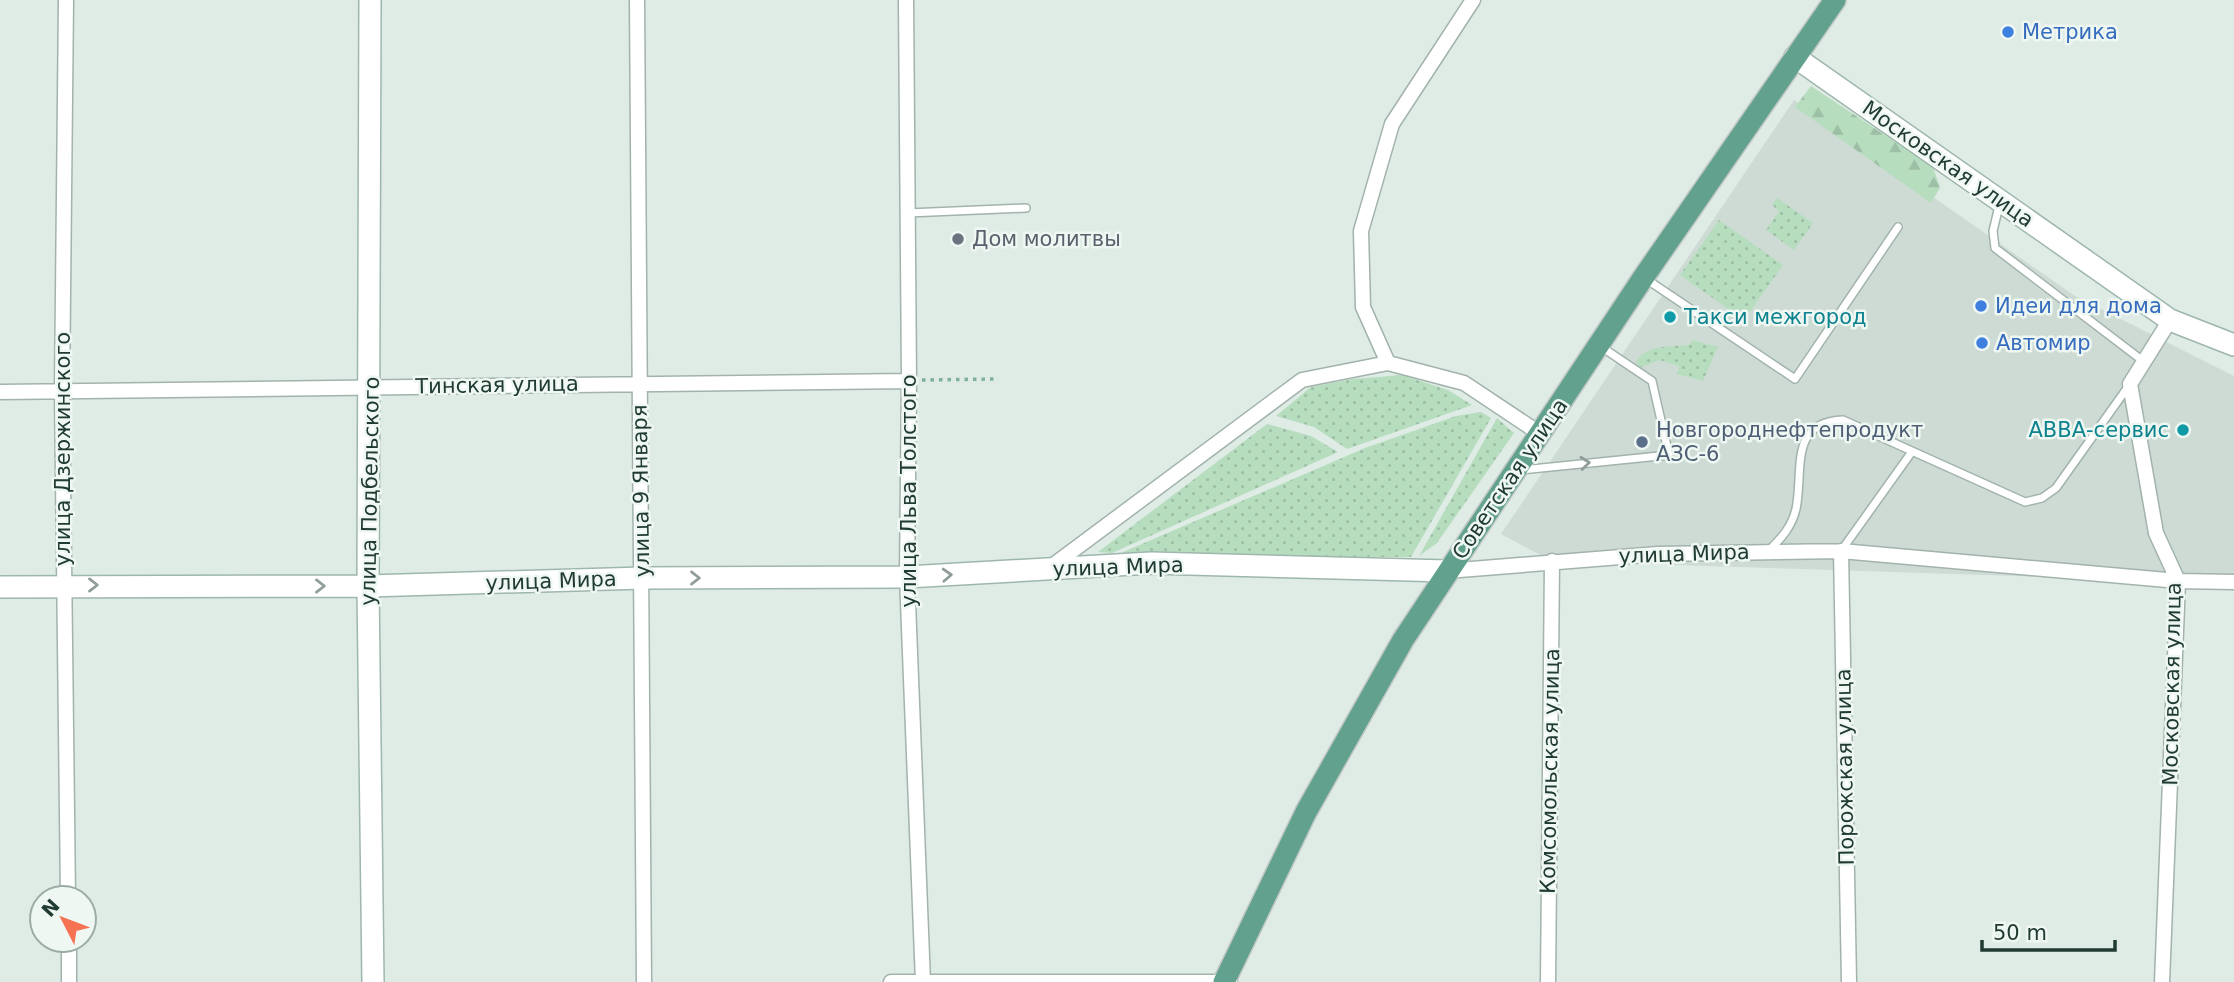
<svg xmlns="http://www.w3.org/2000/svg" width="2234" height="982" viewBox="0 0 2234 982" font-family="'DejaVu Sans',sans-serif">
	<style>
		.built { fill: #cddbd4 }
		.grass { fill: url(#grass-dots) }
		.forest { fill: url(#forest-firs) }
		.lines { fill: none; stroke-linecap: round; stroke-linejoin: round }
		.lane-casing { stroke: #a2b3ac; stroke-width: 10 }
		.street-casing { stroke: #a2b3ac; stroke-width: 17 }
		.secondary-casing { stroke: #9eb7ac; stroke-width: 24 }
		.primary-casing { stroke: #c1c8c6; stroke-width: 24 }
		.path { stroke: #7faf9d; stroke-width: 3.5; stroke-dasharray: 3.5 5; stroke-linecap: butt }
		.lane { stroke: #fff; stroke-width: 7 }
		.street { stroke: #fff; stroke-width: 14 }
		.secondary { stroke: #fff; stroke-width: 21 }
		.primary { stroke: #62a18e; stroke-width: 21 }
		.oneway { stroke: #909d98 }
		.shop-dot { fill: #3f7fe0; stroke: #eff7f3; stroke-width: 2.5 }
		.worship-dot { fill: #6b7280; stroke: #eff7f3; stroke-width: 2.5 }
		.culture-dot { fill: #0f9aa8; stroke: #eff7f3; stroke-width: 2.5 }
		.service-dot { fill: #5c6f8a; stroke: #eff7f3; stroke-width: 2.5 }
		.labels { text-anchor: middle; stroke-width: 5; stroke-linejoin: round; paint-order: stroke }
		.shop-label { font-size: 21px; fill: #366cbe; stroke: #eff7f3; text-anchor: start }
		.street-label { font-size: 21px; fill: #203b32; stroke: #eff7f3 }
		.worship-label { font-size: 21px; fill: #5b616d; stroke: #eff7f3; text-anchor: start }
		.culture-label { font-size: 21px; fill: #0d838f; stroke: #eff7f3; text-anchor: start }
		.service-label { font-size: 21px; fill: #4e5e75; stroke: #eff7f3; text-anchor: start }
	</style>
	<defs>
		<pattern id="grass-dots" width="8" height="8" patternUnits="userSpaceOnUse" patternTransform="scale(1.75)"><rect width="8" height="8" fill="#b7ddbf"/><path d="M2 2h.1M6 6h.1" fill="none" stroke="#9dbfa5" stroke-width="1.8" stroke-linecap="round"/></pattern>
		<pattern id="forest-firs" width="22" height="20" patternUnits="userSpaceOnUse" patternTransform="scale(1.75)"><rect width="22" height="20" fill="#b7ddbf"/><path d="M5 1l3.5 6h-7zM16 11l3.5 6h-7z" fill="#9dbfa5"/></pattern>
	</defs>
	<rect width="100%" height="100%" fill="#dfebe5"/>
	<path class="built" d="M1794,100l281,196 159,80v207l-682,-22 -51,-27z"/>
	<path class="grass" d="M1777,198l36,25 -19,27 -28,-20 13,-19 -7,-6z
		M1719,220l64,45 -39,55 -64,-45z
		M1693,340l25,7 -15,34 -26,-7 2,-8 -19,-6 -21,8 -3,-6c11,-18 34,-15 53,-17z
		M1402,375l46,15 24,15 -125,44 -33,-22 -38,-11 35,-29 42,-8z
		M1481,412l10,6 -80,139 -297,-1 251,-108 91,-32z
		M1497,418l17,15 -77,110 -18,13z
		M1267,424l44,12 27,16 -226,101 -14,-1z"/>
	<path class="forest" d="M1811,86l122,81 7,21 -9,15 -136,-96z"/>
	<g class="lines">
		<defs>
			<path id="lane" d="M1999,206l-6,25 2,17 148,113
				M908,213l118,-5
				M1646,279l149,100 103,-152
				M1521,470l148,-15 -17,-74 -52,-35
				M1769,550c13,-12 23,-24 27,-41 8,-38 -8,-87 47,-89l182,82 17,-4 14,-10 74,-104
				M1841,551l70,-98"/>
			<path id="street" d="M66,0l-4,391 6,507
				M637,0l7,982
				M906,0l3,381 -2,196 16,405
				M1388,363l-25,-56 -2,-76 31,-107 81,-124
				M0,392l909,-11
				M1841,551l8,431
				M1048,569l254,-189 86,-17 76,20 78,52
				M1447,571l211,-17 183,-3 337,30 56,1
				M69,940v42
				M891,982h339
				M1548,982l4,-421
				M2162,982l16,-401 -22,-48 -26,-149 40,-64"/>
			<path id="secondary" d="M370,0l-2,586 5,396
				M1795,57l375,263 64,25
				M0,587l368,-1 275,-8 264,-1 244,-14 296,8"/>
			<path id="primary" d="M1224,982l82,-170 97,-172 240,-362 192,-278"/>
		</defs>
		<use href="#lane" class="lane-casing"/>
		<use href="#street" class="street-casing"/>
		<use href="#secondary" class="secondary-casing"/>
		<use href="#primary" class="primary-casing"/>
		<path class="path" d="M922,380l72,-1"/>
		<use href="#lane" class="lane"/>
		<use href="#street" class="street"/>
		<use href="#secondary" class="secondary"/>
		<use href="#primary" class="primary"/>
	</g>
	<defs><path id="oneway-chevron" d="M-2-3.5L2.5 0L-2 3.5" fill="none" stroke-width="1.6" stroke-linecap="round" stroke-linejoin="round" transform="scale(1.75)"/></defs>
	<g class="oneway">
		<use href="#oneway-chevron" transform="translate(1585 463) rotate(-6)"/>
		<use href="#oneway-chevron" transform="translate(947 575) rotate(-3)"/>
		<use href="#oneway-chevron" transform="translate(695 578)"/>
		<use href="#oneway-chevron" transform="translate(93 585)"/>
		<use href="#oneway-chevron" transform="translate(320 586)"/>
	</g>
	<g class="shop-dot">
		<circle cx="2008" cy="32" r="7"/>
		<circle cx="1981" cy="306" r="7"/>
		<circle cx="1982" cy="343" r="7"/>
	</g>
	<circle class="worship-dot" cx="958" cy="239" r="7"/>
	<g class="culture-dot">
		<circle cx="1670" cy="317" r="7"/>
		<circle cx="2183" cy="430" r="7"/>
	</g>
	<circle class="service-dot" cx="1642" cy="442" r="7"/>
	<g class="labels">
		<g class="shop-label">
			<text x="2022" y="39">Метрика</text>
			<text x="1995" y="313">Идеи для дома</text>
			<text x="1996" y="350">Автомир</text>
		</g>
		<g class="street-label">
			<text transform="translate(1948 164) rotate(35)" y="7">Московская улица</text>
			<text transform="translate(497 385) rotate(-1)" y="7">Тинская улица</text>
			<text transform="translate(63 449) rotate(-90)" y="7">улица Дзержинского</text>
			<text transform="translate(1510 479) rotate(-56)" y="7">Советская улица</text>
			<text transform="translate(370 491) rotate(-89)" y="7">улица Подбельского</text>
			<text transform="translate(641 491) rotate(-91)" y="7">улица 9 Января</text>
			<text transform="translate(909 491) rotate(-90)" y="7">улица Льва Толстого</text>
			<text transform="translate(1684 554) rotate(-2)" y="7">улица Мира</text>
			<text transform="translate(1118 567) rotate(-2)" y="7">улица Мира</text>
			<text transform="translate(551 581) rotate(-2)" y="7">улица Мира</text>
			<text transform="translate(2172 684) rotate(-89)" y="7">Московская улица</text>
			<text transform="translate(1845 767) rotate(-91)" y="7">Порожская улица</text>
			<text transform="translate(1550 771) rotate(-89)" y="7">Комсомольская улица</text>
		</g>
		<g class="worship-label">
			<text x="972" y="246">Дом молитвы</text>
		</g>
		<g class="culture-label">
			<text x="1684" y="324">Такси межгород</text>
			<text x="2169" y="437" text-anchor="end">АВВА-сервис</text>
		</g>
		<g class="service-label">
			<text x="1656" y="437">Новгороднефтепродукт<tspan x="1656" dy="24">АЗС-6</tspan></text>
		</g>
	</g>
	<g transform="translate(63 919) rotate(312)"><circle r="33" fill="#eff7f3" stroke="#9caca6" stroke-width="2"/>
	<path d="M0-5L12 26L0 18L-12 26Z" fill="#f57253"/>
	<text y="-10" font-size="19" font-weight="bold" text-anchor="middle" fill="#203b32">N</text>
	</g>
	<path d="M1982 940v10h133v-10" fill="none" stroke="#203b32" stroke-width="3.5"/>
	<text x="1993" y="940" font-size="21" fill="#203b32" stroke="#eff7f3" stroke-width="5" paint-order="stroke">50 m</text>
</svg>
